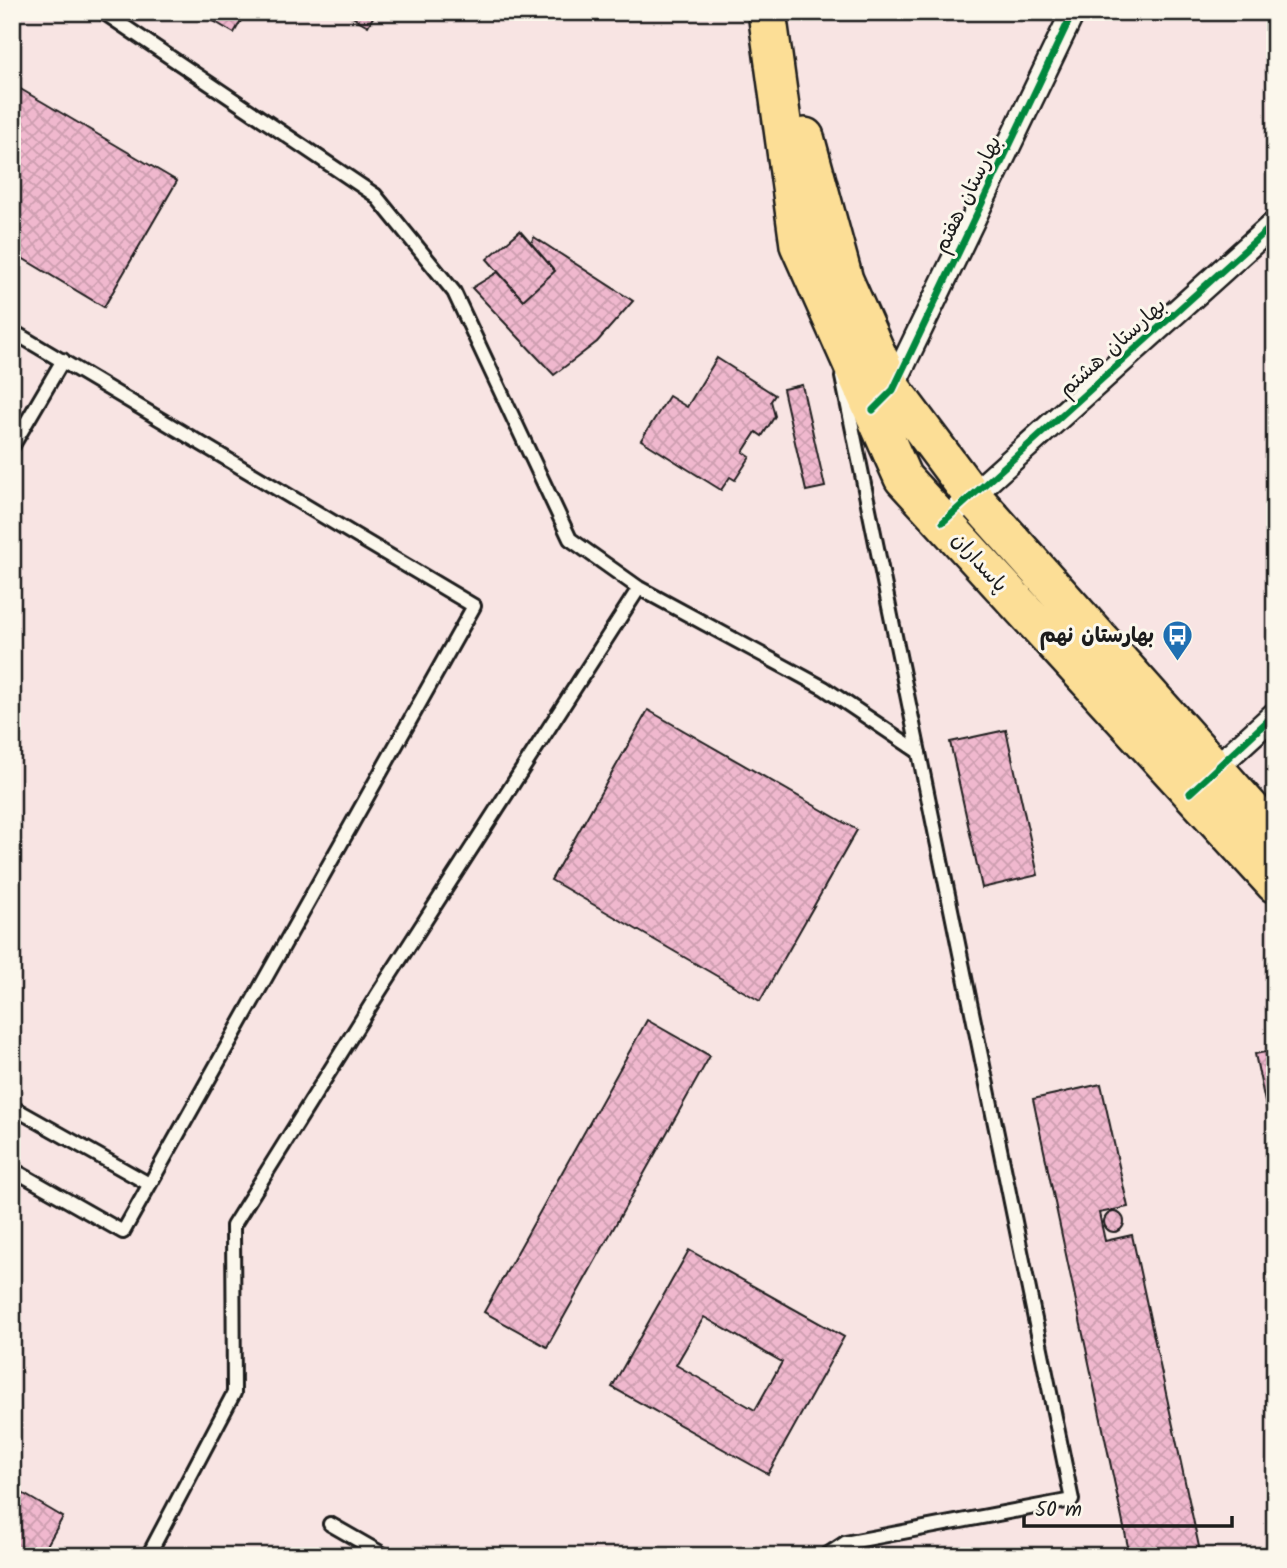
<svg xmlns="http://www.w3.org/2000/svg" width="1287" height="1568" viewBox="0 0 1287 1568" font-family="Kalam,'Playpen Sans Arabic',sans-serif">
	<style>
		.building { fill: url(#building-cross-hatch); stroke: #1c1c1c; stroke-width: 2; fill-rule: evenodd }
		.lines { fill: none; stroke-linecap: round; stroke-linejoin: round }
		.lane-casing { stroke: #1c1c1c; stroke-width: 18 }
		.street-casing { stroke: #1c1c1c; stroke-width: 28 }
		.primary-casing { stroke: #1c1c1c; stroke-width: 42 }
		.lane { stroke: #fbf7ec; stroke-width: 12 }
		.street { stroke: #fbf7ec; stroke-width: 23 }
		.primary { stroke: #fcde96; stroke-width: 37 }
		.cycleway-casing { stroke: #fbf7ec; stroke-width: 11 }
		.cycleway { stroke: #00873e; stroke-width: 7 }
		.labels { text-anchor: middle; stroke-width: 6; stroke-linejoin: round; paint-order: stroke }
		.street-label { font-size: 21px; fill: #1c1c1c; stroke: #fbf7ec }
		.poi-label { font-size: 21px; font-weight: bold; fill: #1c1c1c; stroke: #fbf7ec; text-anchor: end }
	</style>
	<defs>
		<pattern id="building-cross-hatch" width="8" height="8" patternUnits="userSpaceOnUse" patternTransform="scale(1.75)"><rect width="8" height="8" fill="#f0b8ce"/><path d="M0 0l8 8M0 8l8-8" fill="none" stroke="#cd9eb0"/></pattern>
	</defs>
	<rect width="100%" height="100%" fill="#f8e4e3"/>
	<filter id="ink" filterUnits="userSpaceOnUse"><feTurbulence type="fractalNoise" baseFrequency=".0143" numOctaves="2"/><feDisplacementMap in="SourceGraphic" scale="14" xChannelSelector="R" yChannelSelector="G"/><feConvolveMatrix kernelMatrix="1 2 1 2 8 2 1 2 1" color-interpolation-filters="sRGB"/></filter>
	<g filter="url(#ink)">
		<path class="building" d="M198,12h48l-12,21z
			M344,12h32l-8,14z
			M12,84l165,97 -73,126 -92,-55z
			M520,231l35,40 -32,29 -36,-41z
			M534,237l99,64 -36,41 -43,33 -82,-87 26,-16 25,28 32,-29 -24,-28z
			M717,358l58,37 -4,6 4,15 -13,20 -6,-4 -13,20 7,5 -15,23 -5,-3 -9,13 -80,-50 28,-44 18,11z
			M802,385l23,102 -19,4 -23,-102z
			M648,710l209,120 -97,171 -209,-121z
			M1006,730l32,145 -56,13 -32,-146z
			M647,1020l63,36 -163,291 -63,-35z
			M1275,1050v100l-20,-96z
			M1101,1084l27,123 -29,6 6,28 27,-6 69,321h-71l-97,-457z
			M1104 1222a10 10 0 1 1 20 0a10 10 0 1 1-20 0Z
			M689,1250l155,87 -76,137 -156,-87zM704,1317l78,45 -27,48 -79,-45z
			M12,1487l51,30 -22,39h-29z"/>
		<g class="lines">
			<defs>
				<path id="lane" d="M103,12l272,183 79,97 116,247 69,49 185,100 95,64
					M12,331l462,275 -351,626 -111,-63
					M12,447l51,-87
					M12,1107l137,77
					M330,1524l56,32
					M148,1556l86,-163 -1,-167 146,-234 260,-404
					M825,1556l20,-13 227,-43 -230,-1123"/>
				<path id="street" d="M889,394l184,-382
					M943,522l332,-299
					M1207,776l68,-62"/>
				<path id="primary" d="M767,12l32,233 104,233 372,406
					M805,137l39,143 49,110 80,107 302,339"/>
			</defs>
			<use href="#lane" class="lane-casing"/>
			<use href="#street" class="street-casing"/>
			<use href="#primary" class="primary-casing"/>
			<use href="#lane" class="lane"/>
			<use href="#street" class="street"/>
			<use href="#primary" class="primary"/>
			<defs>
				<path id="cycleway" d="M873,410l20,-20 180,-378
					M943,522l332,-299
					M1190,793l85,-79"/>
			</defs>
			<use href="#cycleway" class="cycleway-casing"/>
			<use href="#cycleway" class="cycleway"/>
		</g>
	</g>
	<defs>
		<symbol id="bus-pin" viewBox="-11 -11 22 30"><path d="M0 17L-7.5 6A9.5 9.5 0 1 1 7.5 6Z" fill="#1f6fb2" stroke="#fbf7ec"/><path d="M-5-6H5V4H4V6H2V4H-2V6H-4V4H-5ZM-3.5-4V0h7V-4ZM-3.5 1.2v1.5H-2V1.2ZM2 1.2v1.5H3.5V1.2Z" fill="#fff"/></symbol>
	</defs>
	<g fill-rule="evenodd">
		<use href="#bus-pin" x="1160" y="618" width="35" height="47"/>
	</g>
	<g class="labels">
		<g class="street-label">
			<text transform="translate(967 194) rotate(-64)" y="7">بهارستان هفتم</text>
			<text transform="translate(1112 347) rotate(-42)" y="7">بهارستان هشتم</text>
			<text transform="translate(980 562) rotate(48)" y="7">پاسداران</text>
		</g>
		<g class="poi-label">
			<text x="1154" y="642">بهارستان نهم</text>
		</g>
	</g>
	<rect width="1287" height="1568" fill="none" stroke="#fbf7ec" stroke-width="42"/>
	<rect x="21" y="21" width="1245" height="1526" fill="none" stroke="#1c1c1c" stroke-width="2.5" filter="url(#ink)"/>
	<path d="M1024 1516v10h208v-10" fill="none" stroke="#1c1c1c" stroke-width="3.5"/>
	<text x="1035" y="1516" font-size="21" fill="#1c1c1c" stroke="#fbf7ec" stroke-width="5" paint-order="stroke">50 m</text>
</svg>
